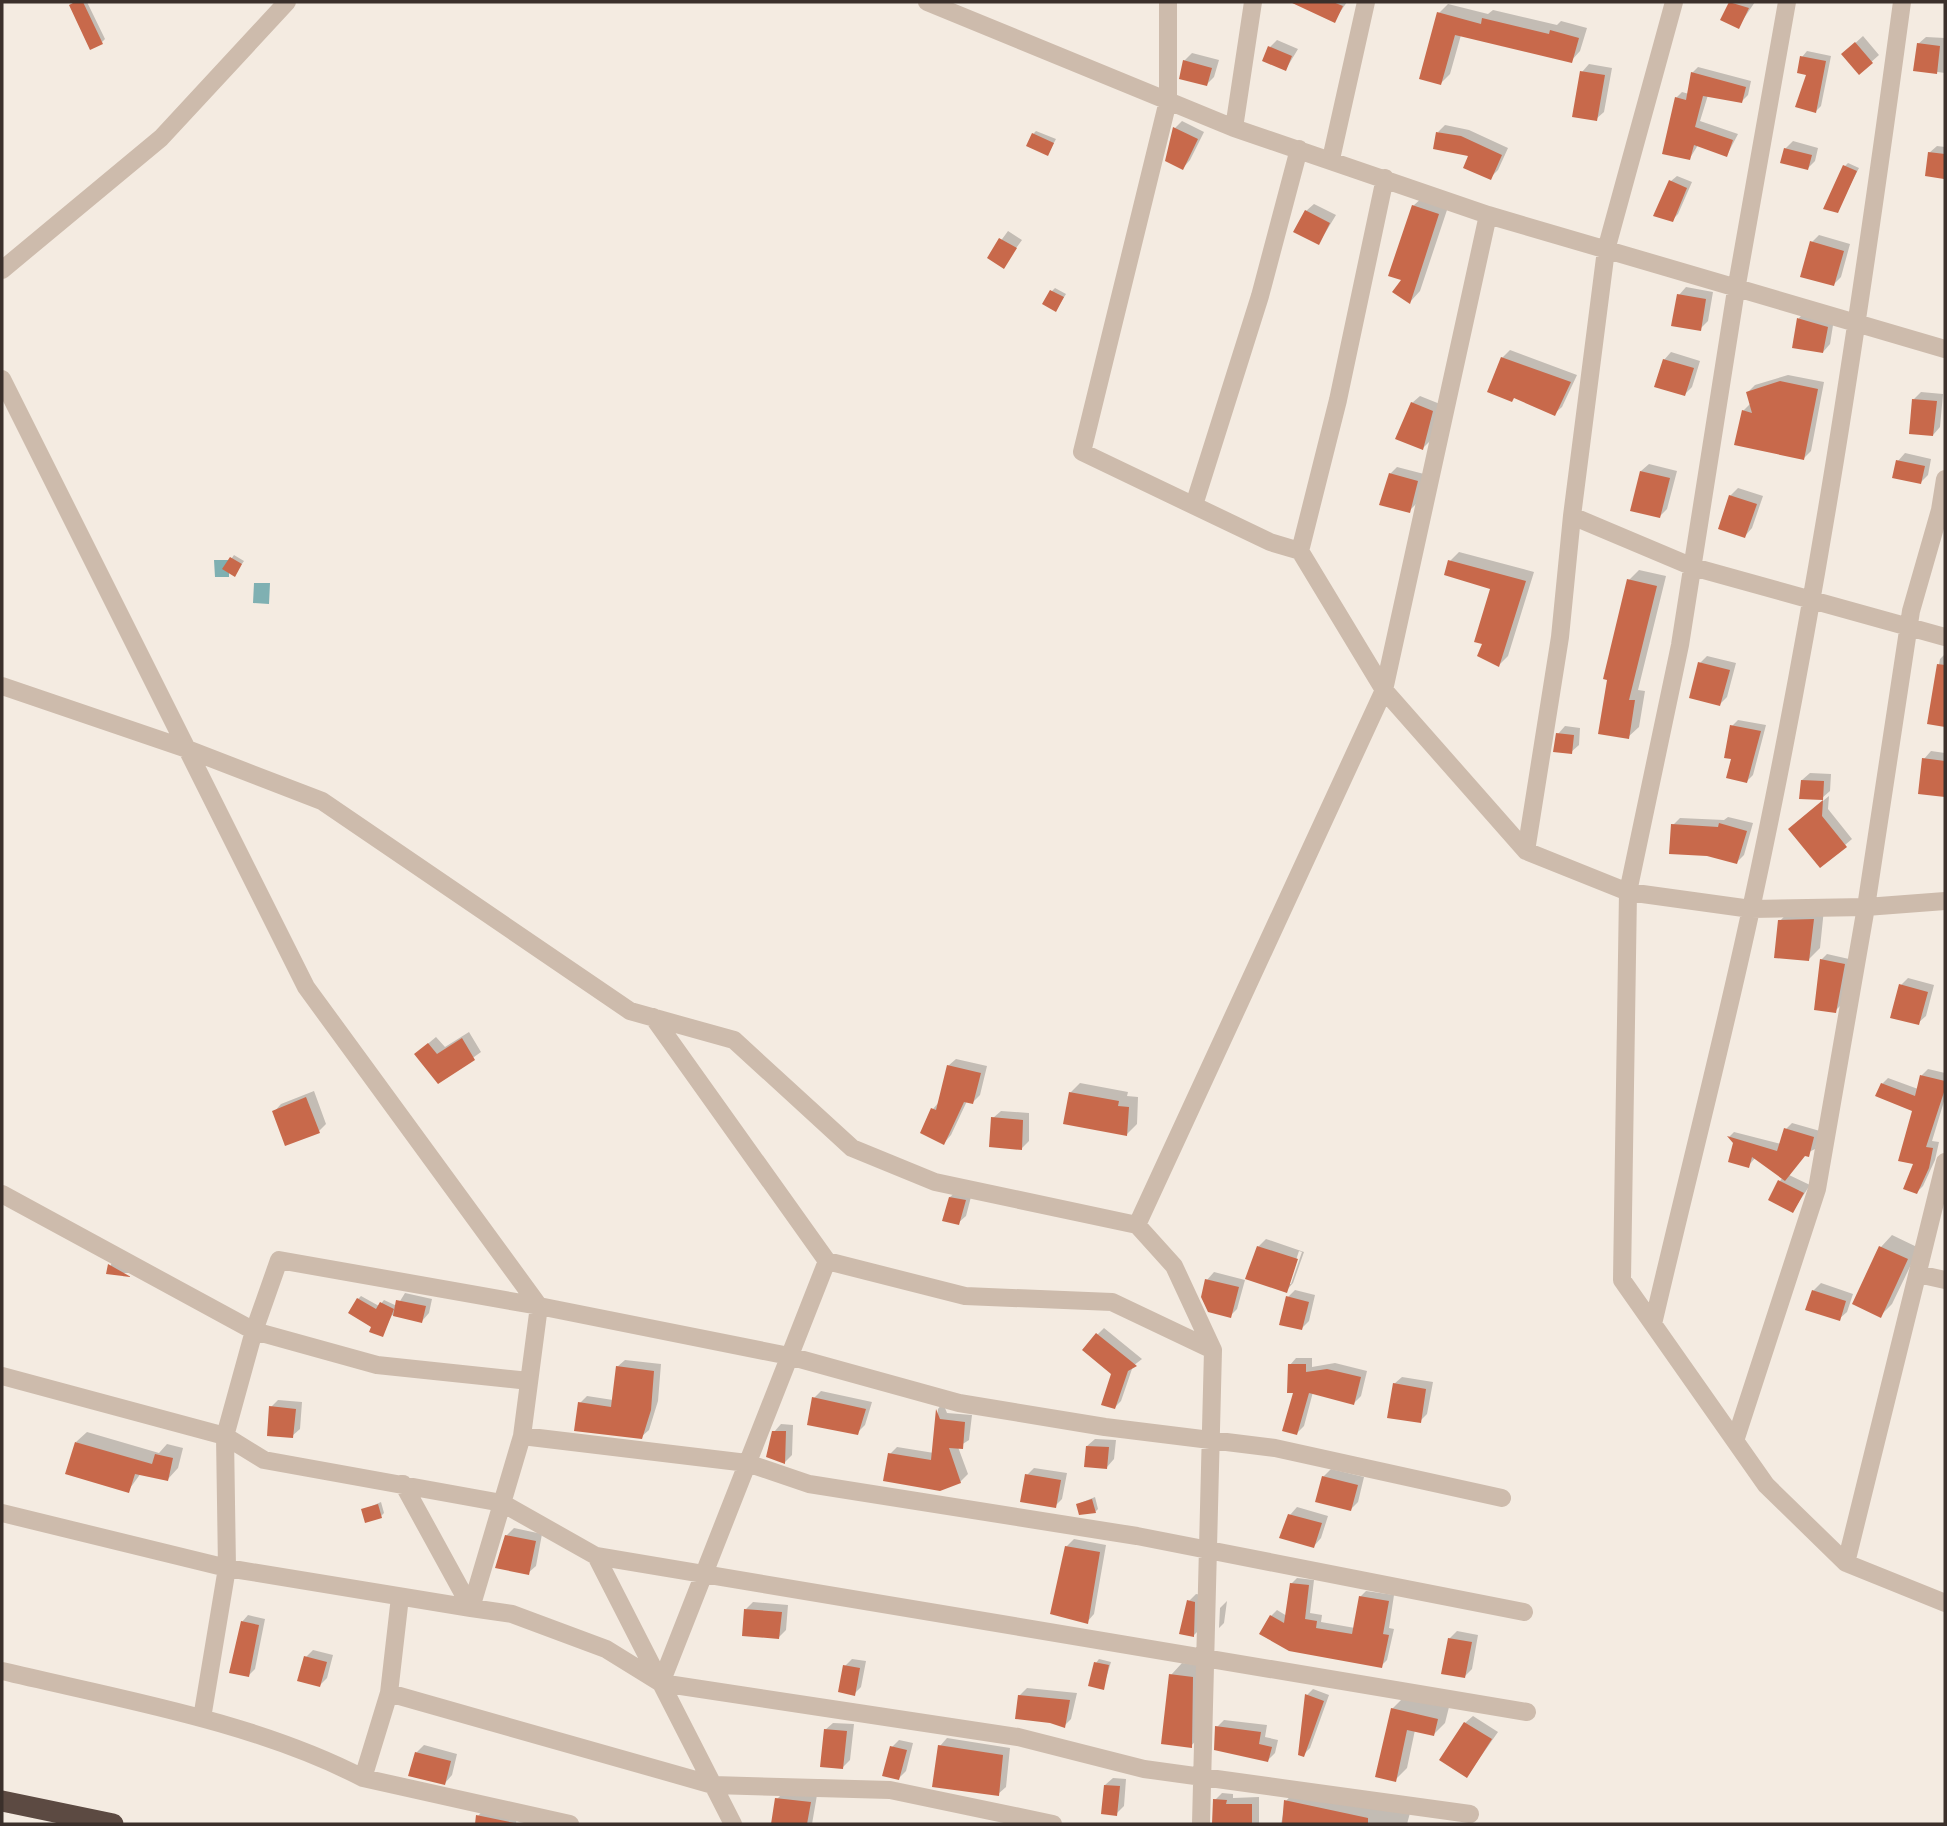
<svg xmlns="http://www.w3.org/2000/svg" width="1947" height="1826" viewBox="0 0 1947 1826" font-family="'Space Grotesk',sans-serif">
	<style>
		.water { fill: #7fb0b2 }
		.shadow { fill: #0003; fill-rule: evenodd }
		.building { fill: #c8694b }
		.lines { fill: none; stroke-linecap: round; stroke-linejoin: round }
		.street { stroke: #cdbbac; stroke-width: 18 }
		.highway { stroke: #5c4a42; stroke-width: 21 }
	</style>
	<rect width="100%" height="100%" fill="#f4ebe1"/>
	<path class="water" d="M214,560h15v17h-14z
		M254,583h16l-1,21 -16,-1z"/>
	<path class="shadow" d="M74,2h13l18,37 -3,3 -31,-37z
		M1315,2h32l-13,19 -23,-11z
		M1731,2h24l-17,25 -15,-7z
		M1448,4l40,10 5,-4 64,15 4,-4 26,7 -7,23 -9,10 -110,-26 -11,39 -9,9 -2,-70z
		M1863,36l16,19 -20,18 -8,-26z
		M1926,37l19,1v35l-30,-4 3,-25z
		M1277,40l21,9 -12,20 -16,-22z
		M1807,51l24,5 -10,50 -5,5 -14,-54z
		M1192,53l27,7 -5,17 -7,7 -23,-23z
		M1589,64l23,4 -8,44 -8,7 -14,-47z
		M1698,67l53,14 -3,14 -6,6 -34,-6 -8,26 38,13 -11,21 -29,-10 -8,13 -14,-60 6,-6 7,2 3,-21z
		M1182,121l22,11 -14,28 -7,8 -8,-40z
		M1445,125l24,5 39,18 -10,22 -8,8 -20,-24 -32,-22z
		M1036,131l20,8 -8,15 -15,-20z
		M1793,141l25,7 -3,13 -7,7 -23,-19z
		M1937,146l8,1 -1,30 -15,-24z
		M1848,163l11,5 -22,43 8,-45z
		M1677,176l15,6 -14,32 -6,6 -1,-39z
		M1424,196l25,8 -29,87 -10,11 -7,-23 10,-73z
		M1314,204l22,11 -17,28 -13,-32z
		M1008,231l14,9 -19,26 -14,-9z
		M1819,235l31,9 -9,33 -7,7 -22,-42z
		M1686,287l27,5 -5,29 -8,8 -21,-34z
		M1055,288l11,6 -8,13 -6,-16z
		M1806,311l28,8 -4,25 -7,8 -29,-6 5,-28z
		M1510,350l67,25 -15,32 -8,7 -52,-56z
		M1671,352l29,9 -8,26 -7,7 -21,-34z
		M1788,375l36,7 -13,69 -7,7 -61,-47 8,-8 -3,-11 7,-7z
		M1921,392l22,2 -3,33 -7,8 -19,-36z
		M1420,396l20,8 -10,37 -7,7 -11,-45z
		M1905,453l26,6 -3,16 -7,7 -23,-21z
		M1649,464l28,7 -10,38 -7,7 -19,-45z
		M1397,467l27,7 -8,30 -7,7 -19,-37z
		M1738,488l25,8 -11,32 -7,8 -15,-40z
		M1459,552l75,20 -26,84 -9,9 -15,-22 8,-55 -42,-27z
		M234,555l10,6 -7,10 -12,-3z
		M1639,570l27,6 -28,114 7,1 -6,36 -11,10 1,-157z
		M1945,654v72l-16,-3 11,-64z
		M1707,656l29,7 -9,34 -7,7 -20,-41z
		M1738,720l28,5 -13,50 -6,6 -15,-55z
		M1565,726l15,2 -1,17 -8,7 -13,-18z
		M1931,751l14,2v42l-25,-3 4,-33z
		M1810,773l21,1 -1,17 -8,7 -20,-18z
		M1829,796l-1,13 24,30 -7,6 -48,-23z
		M1728,817l25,6 -9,32 -7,7 -29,-8 -35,-29 7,-7 44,2z
		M1791,909h33l-4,39 -11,11 -29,-38z
		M1827,954l22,5 -8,46 -6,6 -14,-51z
		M1908,978l26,7 -8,31 -8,7 -17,-38z
		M469,1032l12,20 -42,30 -15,-35 12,-10 9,10z
		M956,1059l31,7 -7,29 -7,7 -6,-1 -16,34 -7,8 -22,-11 11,-23 6,-7 9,-36z
		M1928,1069l17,4v25l-13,43 7,1 -4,18 -12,26 -6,6 -3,-82 -32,-26 6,-6 30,11 4,-14z
		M1080,1083l48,9 -1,4 11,1 -1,27 -10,10 -57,-41z
		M314,1091l12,33 -7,7 -45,-19 7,-8z
		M1001,1111l28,2v28l-7,7 -29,-30z
		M1792,1123l28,8 -5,18 -10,5 -16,21 21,10 -17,26 -13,-30 3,-4 -27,-20 -8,9 -13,-24 -6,-5 5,-5 47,12 5,-15z
		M958,1190l14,3 -6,23 -8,7 -8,-26z
		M1892,1235l27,13 -27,56 -11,11v-68z
		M1266,1239l38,13 -11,31 -7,8 -28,-44zM1299,1251l3,1 -11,32h-3z
		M112,1262l20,11h-24z
		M1214,1272l31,8 -8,29 -7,7 -23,-36z
		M1821,1283l32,11 -6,18 -8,7 -26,-28z
		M1295,1290l20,5 -6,26 -7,7 -14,-31z
		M405,1293l27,6 -3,14 -7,8 -30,-6 -10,20 -9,-9 -15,-27 3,-3 18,10 5,-6 13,6z
		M1104,1328l38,31 -9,7 -12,35 -6,6 -2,-34 -16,-38z
		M1296,1358h16v9l23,-4 32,8 -6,25 -7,7 -41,-11 -9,34 -7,7 -7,-68z
		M625,1360l36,4 -3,37 -9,29 -8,7 -61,-34 7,-7 26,4 4,-33z
		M1402,1377l31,5 -6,32 -7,7 -26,-37z
		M821,1391l51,11 -7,23 -8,8 -43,-35z
		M278,1400l24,2 -2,27 -8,7 -21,-29z
		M943,1403l4,10 25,2 -3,25 -11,7 10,27 -8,8 -70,-28 7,-7 37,6 4,-44z
		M781,1424l12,1 -1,30 -7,7 -11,-30z
		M87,1432l72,21 8,-9 16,4 -5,20 -10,11 -27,-6 -13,18 -52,-49z
		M1095,1439l21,1 -2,19 -7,8 -20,-21z
		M1034,1468l33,5 -5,26 -7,7 -28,-31z
		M1331,1469l33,8 -6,25 -7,7 -28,-32z
		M1095,1497l3,12 -3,3 -17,-8z
		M381,1502l3,11 -3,3 -18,-6z
		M1297,1507l31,9 -7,22 -7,8 -24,-31z
		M514,1528l28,6 -6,32 -8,7 -22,-37z
		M1074,1539l32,6 -12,69 -7,8 -21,-75z
		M1297,1578l17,2 -4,33 12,2 -1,7 34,6 5,-31 6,-6 28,4 -5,33 5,1 -7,31 -6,6 -92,-16 -18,-34 6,-6 10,6 4,-32z
		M1196,1594l6,1 -1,33 -7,7 -5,-34z
		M1227,1601l-3,22 -5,5 1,-20z
		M753,1602l35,3 -2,25 -7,7 -33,-28z
		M248,1615l17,4 -10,50 -6,6 -7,-53z
		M1457,1631l21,4 -6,34 -7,7 -16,-37z
		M313,1650l20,5 -6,23 -7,7 -14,-28z
		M852,1659l14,2 -5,26 -7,7 -9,-28z
		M1099,1659l12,3 -8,26 -7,-25z
		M1182,1663l22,3 -2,68 -11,12 -20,-71z
		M1027,1688l50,5 -6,26 -7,7 -45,-30z
		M1313,1689l16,6 -19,53 -7,7 4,-60z
		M1404,1697l45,10 -4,16 -11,11 -19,-4 -8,38 -12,12 -3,-71z
		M1473,1716l25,16 -31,44 -2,-53z
		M1224,1720l43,5 -2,12 13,3 -3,13 -7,7 -51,-33z
		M833,1723l21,1 -4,36 -7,7 -18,-37z
		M947,1738l63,10 -4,39 -8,7 -58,-48z
		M899,1740l14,3 -7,28 -7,7 -7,-31z
		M424,1745l33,9 -5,21 -7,8 -29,-30z
		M1113,1778l13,1 -2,27 -8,8 -11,-29z
		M1295,1791l115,22 -3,11h-126l5,-23z
		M784,1792l33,3 -5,29h-40l5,-25z
		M1222,1793l11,1v4l26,-1v27h-46l2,-24z
		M485,1808l32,7 -1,9h-40l2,-8z"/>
	<path class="building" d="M75,2h8l20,42 -13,6 -21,-45z
		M1290,2h43l10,4 -8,17z
		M1729,2l20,6 -10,21 -19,-9z
		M1437,12l44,12 1,-6 67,16 1,-4 29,8 -7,25 -117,-28 -14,50 -22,-6z
		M1855,42l18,21 -14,12 -18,-21z
		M1917,43l23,3 -3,28 -24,-3z
		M1268,46l24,10 -6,15 -24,-10z
		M1800,56l26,5 -10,52 -21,-6 11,-32 -9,-2z
		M1183,60l29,8 -5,18 -28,-7z
		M1580,71l25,4 -8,46 -25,-4z
		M1691,72l55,15 -4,16 -39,-7 -8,31 38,13 -6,17 -33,-12 -4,15 -28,-6 13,-57 11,3z
		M1173,127l25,12 -15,31 -18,-9z
		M1436,132l25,4 41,19 -11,25 -28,-12 5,-12 -35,-7z
		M1032,133l22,10 -6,13 -22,-10z
		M1784,148l28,7 -4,15 -28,-7z
		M1928,152l17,2 -1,25 -19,-3z
		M1843,165l14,6 -19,42 -15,-4z
		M1669,180l18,8 -14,34 -20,-6z
		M1412,205l27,9 -29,90 -18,-12 9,-12 -13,-4z
		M1305,210l25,13 -11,22 -26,-13z
		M999,238l18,10 -13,21 -17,-11z
		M1810,241l34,10 -10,35 -34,-9z
		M1050,290l14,7 -8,15 -14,-8z
		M1677,294l29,5 -5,32 -30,-5z
		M1797,318l31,9 -5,26 -31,-5z
		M1501,357l70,25 -16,34 -41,-18 -2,4 -25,-10z
		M1663,359l31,9 -9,28 -31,-9z
		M1780,381l38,8 -14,71 -70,-15 8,-35 10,3 -6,-21z
		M1912,399l25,2 -4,35 -24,-2z
		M1411,402l22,9 -10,39 -28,-11z
		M1896,460l29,6 -4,18 -29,-6z
		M1640,471l30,7 -10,40 -30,-7z
		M1389,473l29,8 -8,32 -31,-8z
		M1729,495l28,9 -12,34 -27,-9z
		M230,557l12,7 -7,13 -13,-8z
		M1448,560l78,21 -27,86 -22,-11 5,-12 -8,-2 16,-53 -46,-14z
		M1627,579l30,7 -28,114h6l-6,39 -31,-5 9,-54 -4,-1z
		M1698,662l32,8 -10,36 -31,-8z
		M1937,664l8,1v62l-18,-3z
		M1730,725l31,6 -14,52 -21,-5 5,-19 -7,-1z
		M1556,733l18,2 -2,19 -19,-2z
		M1922,758l23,3v36l-27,-3z
		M1801,780l23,1 -1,19 -24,-1z
		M1823,800l-1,16 25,31 -27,21 -32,-39z
		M1719,823l28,8 -10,33 -30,-8 -38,-2 2,-30 47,3z
		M1814,919l-5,42 -35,-3 4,-38z
		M1820,959l25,5 -9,49 -22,-3z
		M1899,984l29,8 -9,33 -29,-7z
		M462,1038l13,22 -37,24 -24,-30 14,-11 9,11z
		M947,1065l34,8 -8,31 -9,-2 -20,43 -24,-12 11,-25 5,2z
		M1920,1075l25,6v8l-19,58 7,1 -4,20 -12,26 -14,-5 10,-25 -15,-3 14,-50 -37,-15 6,-13 34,13z
		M1069,1092l50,9 -1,5 11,1 -2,29 -64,-12z
		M306,1097l14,36 -35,13 -13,-35z
		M991,1117l32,3 -1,30 -33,-3z
		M1784,1128l30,9 -5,20 -4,-1 -20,25 -33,-24 -3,11 -21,-6 5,-19 -6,-7 50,15z
		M1778,1180l26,13 -11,20 -25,-13z
		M949,1197l17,3 -7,25 -17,-4z
		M1257,1246l41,13 -11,34 -42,-14z
		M1879,1246l29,13 -27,59 -29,-14z
		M108,1264l23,13 -25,-3z
		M1205,1279l34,8 -8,31 -23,-6 -7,-15z
		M1812,1290l34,11 -6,20 -35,-11z
		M1286,1296l23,6 -7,28 -23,-5z
		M357,1298l19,11 4,-7 14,7 -11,28 -14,-5 2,-5 -23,-14z
		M396,1300l30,6 -4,17 -29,-7z
		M1096,1333l41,33 -9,5 -13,38 -14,-4 10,-31 -29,-24z
		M1288,1364h18v8l21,-3 34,8 -7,28 -45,-12 -12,42 -15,-4 11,-38h-6z
		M616,1366l38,5 -3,39 -9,29 -68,-8 4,-29 33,5z
		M1393,1383l33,6 -5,34 -34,-5z
		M812,1397l54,12 -8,26 -51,-10z
		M269,1406l27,3 -3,29 -26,-2z
		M936,1409l4,10 25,3 -2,27 -14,-1 12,35 -21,8 -57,-10 5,-28 43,7z
		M772,1431h14l-1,33 -19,-7z
		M75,1442l77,22 3,-10 18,4 -5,23 -33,-7 -6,19 -64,-19z
		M1086,1446l23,1 -2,22 -23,-2z
		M1025,1474l36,6 -5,28 -36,-6z
		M1322,1476l36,9 -7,26 -36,-9z
		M1092,1499l4,14 -17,2 -3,-11z
		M378,1504l4,14 -17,5 -4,-14z
		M1288,1514l34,9 -8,25 -35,-10z
		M505,1535l31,6 -7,34 -34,-7z
		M1065,1546l35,6 -12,72 -38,-10z
		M1290,1583l19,2 -4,34 12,2 -1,7 36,6 7,-38 30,5 -6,33 6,1 -7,33 -93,-17 -30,-17 11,-19 14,8z
		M1187,1600l8,2 -1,35 -15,-3z
		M744,1609l38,3 -3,27 -37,-3z
		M241,1621l18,4 -10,52 -20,-4z
		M1448,1638l24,4 -7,36 -24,-4z
		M304,1656l23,6 -7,25 -23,-6z
		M1094,1662l15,3 -5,25 -16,-4z
		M843,1665l17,3 -5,28 -17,-4z
		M1169,1674l24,3 -1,71 -31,-4z
		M1305,1694l19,7 -20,56 -6,-2z
		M1018,1695l52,5 -5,28 -15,-5 -35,-4z
		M1391,1708l47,11 -4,17 -27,-6 -11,52 -21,-5z
		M1464,1722l28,17 -25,39 -28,-18z
		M1215,1726l46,6 -2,12 13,3 -4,15 -54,-12z
		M824,1729l23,2 -4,38 -23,-2z
		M938,1745l65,10 -4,41 -67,-9z
		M890,1746l17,4 -8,30 -17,-4z
		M415,1752l36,9 -6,24 -37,-9z
		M1104,1785l16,1 -3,30 -16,-2z
		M775,1798l36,4 -4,22h-36z
		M1213,1799l14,1 -1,4h26v20h-40z
		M1284,1800l84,18v6h-86z
		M476,1815l43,9h-44z"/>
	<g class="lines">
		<path class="street" d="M927,2l307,126 254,87 457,134
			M1168,2v99l-86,351 188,90 30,9 84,139 142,161 102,41 -6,388 144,205 80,78 99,40
			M1787,2l-51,288 -56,355 -52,247 123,17 115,-2 45,-296 29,-101 5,-31
			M1234,128l19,-126
			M1331,159l35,-157
			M2,270l159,-132 126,-136
			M2,379l304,608 233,319 -17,130 -51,172 -244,-40 -225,-55
			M1194,505l66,-209 39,-147
			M1572,516l121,51 252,70
			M1300,551l38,-151 47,-222
			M2,686l185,63 135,52 308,210 104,29 118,108 83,34 202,43 37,41 39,84 -12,474
			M1526,851l34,-214 12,-121 34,-266 68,-248
			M653,1017l174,244 138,35 147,6 101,48
			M2,1194l252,137 123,34 152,16
			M1137,1225l247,-535 104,-475
			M1918,1274l27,6
			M1653,1324c32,-138 68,-276 98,-415 65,-300 110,-603 151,-907
			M2,1376l223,60 39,24 238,43 94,53 931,156
			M522,1436l225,27 62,21 328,52 387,76
			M1735,1441l82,-252 49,-282 79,-6
			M403,1484l68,124 41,6 94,35 55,34 357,54 126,32 326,45
			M596,1556l137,268
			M1846,1563l99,-401
			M2,1671c118,28 253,51 361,107l207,46
			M661,1683l166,-422
			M389,1693l324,92 177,5 163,34
			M202,1718l25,-150 -2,-132 29,-105 25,-71 260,46 250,50 170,47 146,24 170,21 227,50
			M363,1778l26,-85 11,-96"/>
		<path class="highway" d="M2,1801l111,23"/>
	</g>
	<rect width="1947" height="1826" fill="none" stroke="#3b302b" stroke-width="7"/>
</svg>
